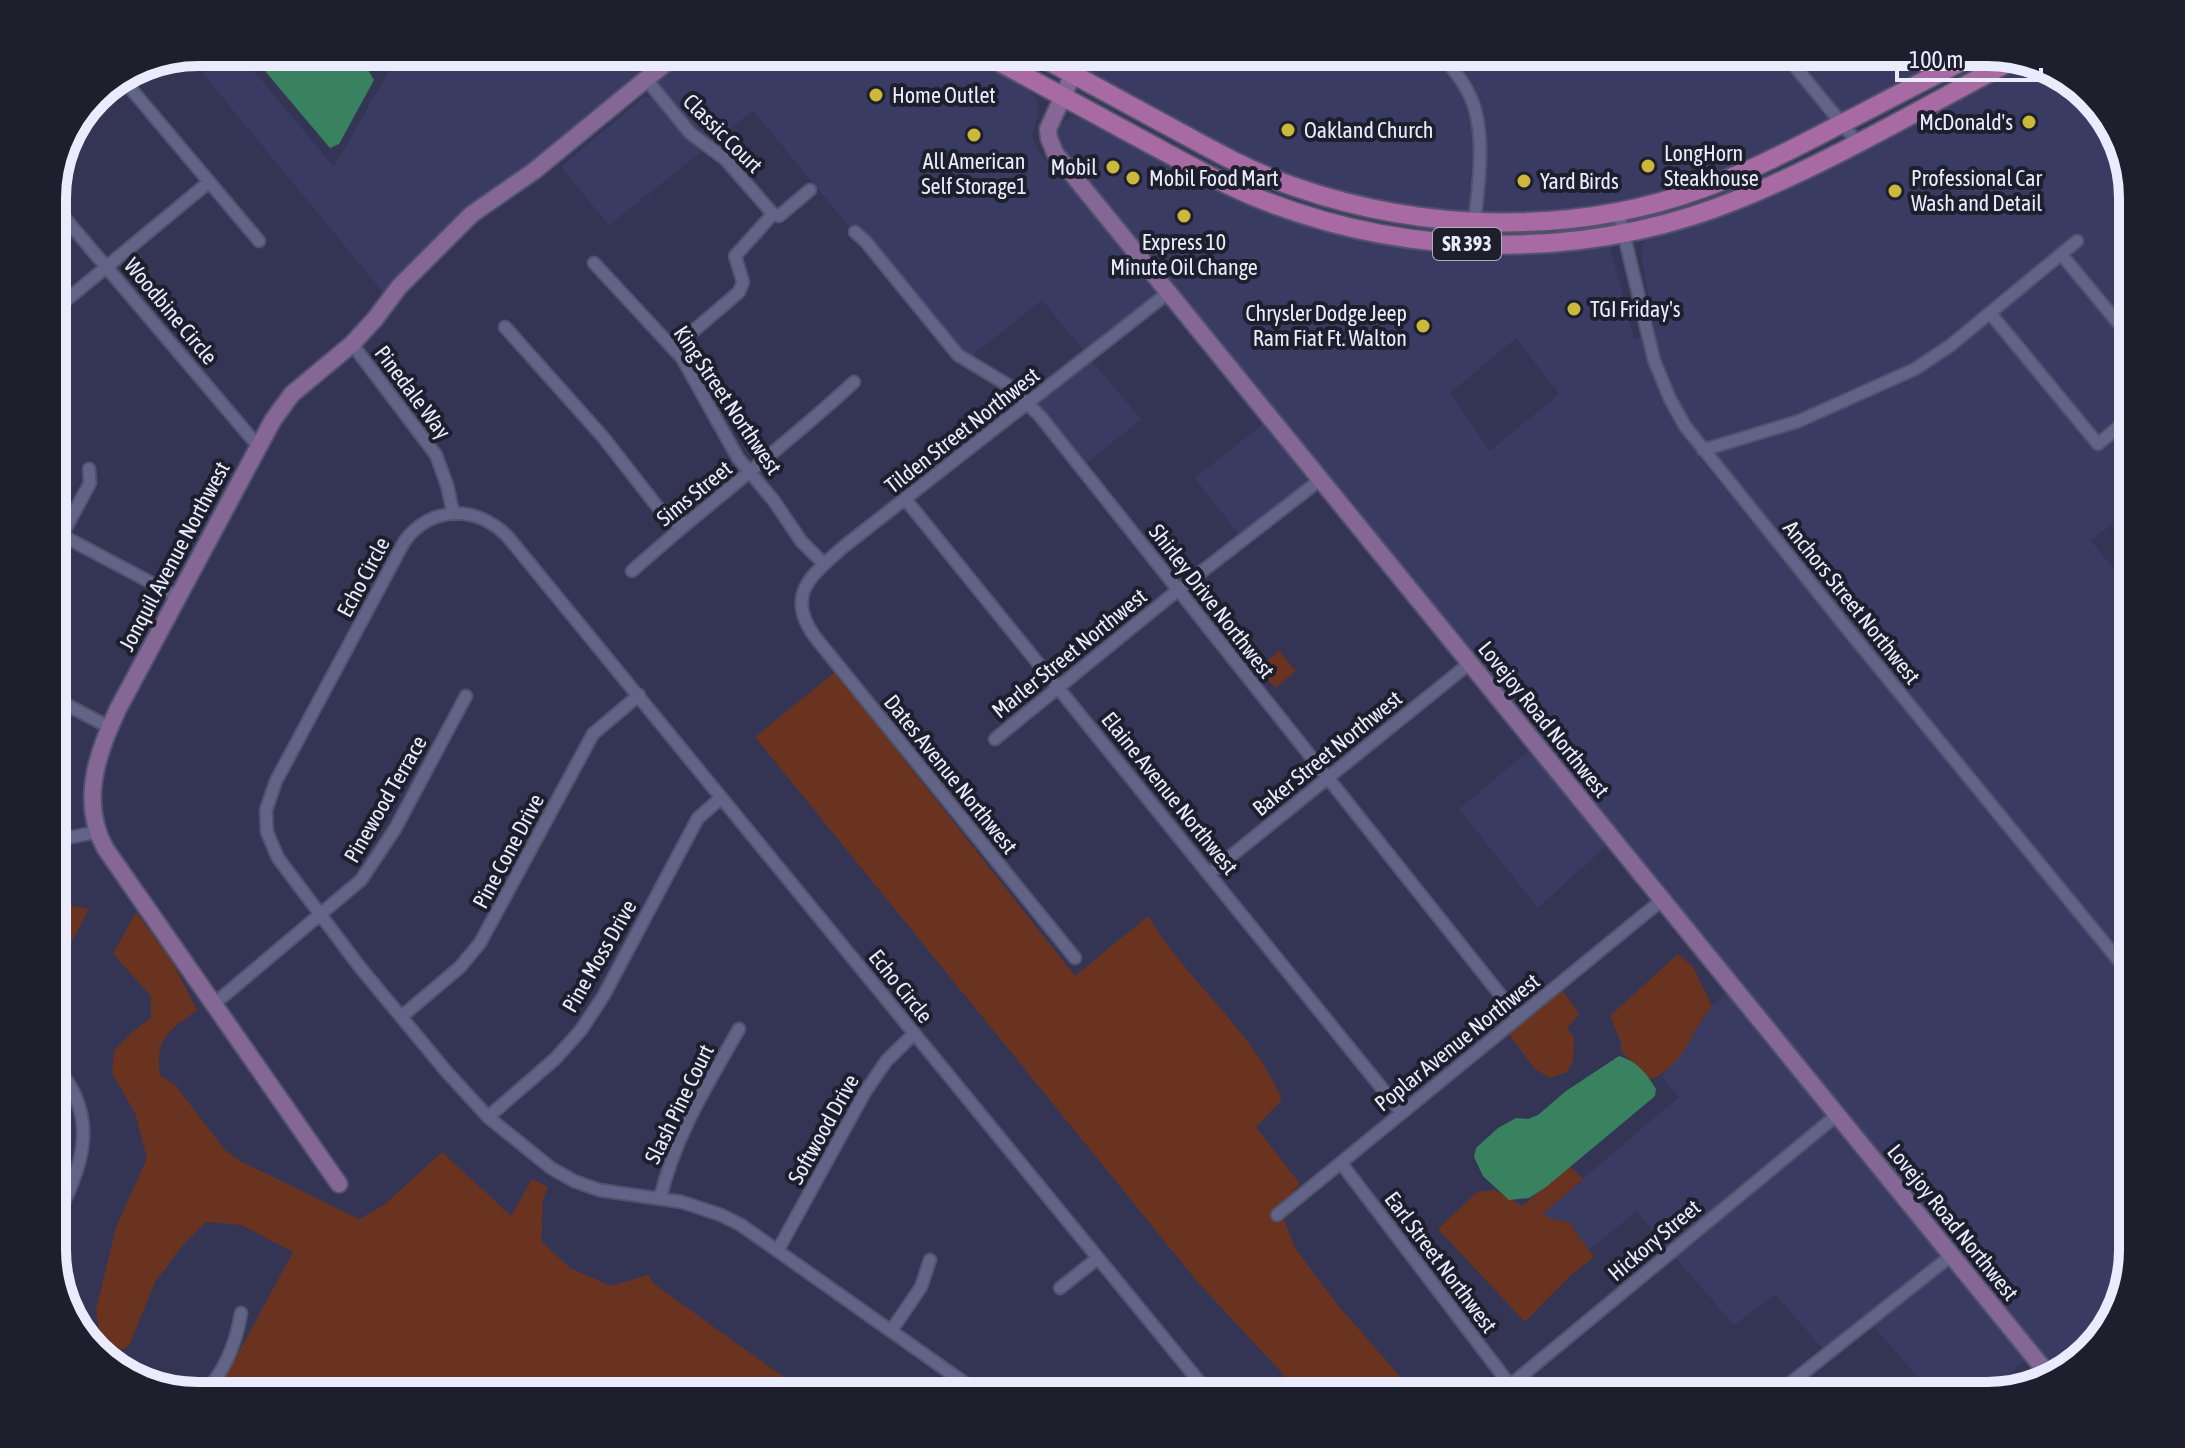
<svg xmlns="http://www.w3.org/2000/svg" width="2185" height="1448" viewBox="0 0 2185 1448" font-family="'Asap Condensed',sans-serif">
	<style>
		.built { fill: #3a3b62; fill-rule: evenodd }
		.green { fill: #69331f }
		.water { fill: #398260 }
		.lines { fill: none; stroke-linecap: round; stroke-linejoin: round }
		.street-casing { stroke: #52526d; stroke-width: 15 }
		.secondary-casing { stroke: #52526d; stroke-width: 20 }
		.primary-casing { stroke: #52526d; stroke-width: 22 }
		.street { stroke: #616487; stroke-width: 11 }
		.secondary { stroke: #846794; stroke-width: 16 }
		.primary { stroke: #a76aa2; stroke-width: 18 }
		.poi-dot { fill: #ccb939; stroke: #1e1f2d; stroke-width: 3 }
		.labels { text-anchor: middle; stroke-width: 8; stroke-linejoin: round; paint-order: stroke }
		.shield { fill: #1e1f2d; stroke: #adaebf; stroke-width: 2 }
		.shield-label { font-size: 20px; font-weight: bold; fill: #eaecfd }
		.poi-label { font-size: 22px; fill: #eaecfd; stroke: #1e1f2d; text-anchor: start }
		.street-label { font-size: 22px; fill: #eaecfd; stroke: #1e1f2d }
		.rim { fill: none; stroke: #eaecfd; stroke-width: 10 }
	</style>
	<rect width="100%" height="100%" fill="#343555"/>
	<path class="built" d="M198,52h40l96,115 55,-96 -30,-19 29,10 6,-2 4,-8h273l-285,244 -199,-242z
		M686,52h272l71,38 7,9 3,13 -7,24 8,18 8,9 4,-4 109,133 -76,60 -43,-52 -72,57 -8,-6 -91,-113 -16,-13 -4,4 -98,-119 -42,34 -17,-14 -41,-51z
		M1050,52h381l23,27 15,28 5,25 -4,78 -20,2 -64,-8 -46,-10 -84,-30z
		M1446,52h252l16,19 24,-19h38l55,67 -116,58 -95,25 -35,7 -59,4 -46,-2 5,-81 -2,-12 -9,-28z
		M1791,52h172l-122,62z
		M2026,64l21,6 76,90 10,37v135l-64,-78 15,-13 -6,-7 -130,107 -35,24 -116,51 -92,28 -30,-48 -16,-39 -7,-23 3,-2 -14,-77 2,-13 8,-5 74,-22 47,-18z
		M644,97l10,1 32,39 16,14 -93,74 -48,-58z
		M1075,116l193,98 51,17 121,24h91l79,-8 24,92 8,-2 23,65 33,54 435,531v264l-25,81 -48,45 -998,-1228 -5,-12 4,-12 8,-7zM1516,338l43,56 -69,57 -40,-58z
		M2060,261l73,89v58l-34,29 -101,-124z
		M1989,320l107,131 37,-30v84l-42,36 42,51v377l-421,-517 88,-26 117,-52 22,-13z
		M1091,360l50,59 -55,45 -50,-60z
		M1266,422l47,57 -73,57 -45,-58z
		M1532,748l77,95 -71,65 -79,-99z
		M1728,992l102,122 -162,134 -32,-37 -46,39 -21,-28 -18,-3 -9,-5 137,-117 -17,-20 23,-29 25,-40z
		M1836,1122l108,133 -120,95 -49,-56 -41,31 -60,-69z
		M1950,1262l77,97 -43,37h-50l-62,-72z"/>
	<path class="green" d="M1279,651l17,20 -21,17 -17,-20z
		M835,672l240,304 73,-60c39,66 105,114 134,184l-26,27 44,57 -30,32 6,7 7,-6 12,31 41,55 81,93h-114l-107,-116 -441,-543z
		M56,903l33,6 -27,51 -10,-5v-51z
		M136,912l37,51 24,47c-29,22 -42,27 -37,65l16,11 49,64 15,11 119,58 25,-14 58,-53 69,64 21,-37 16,8 -5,12 -2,42 29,27 41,18 37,-11 6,9 156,112h-595l78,-144 -52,-27 -35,-3 -23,23 -28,37 -26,64 -26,11 -7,-47 20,-83 31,-69 -12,-45 -23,-40 2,-22 17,-18 20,-15v-22l-38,-42z
		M1678,954l15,13 19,39c-21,25 -31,66 -65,74l-26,-30v-8l-11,-26z
		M1561,988l18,26 -12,15 7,8 -1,24 -6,11 -17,6 -15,-9 -28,-37z
		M1570,1166l13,13 -40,35 8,5 18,3 25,35 -23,18 -46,47 -87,-93 39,-37 18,-2 27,16z"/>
	<path class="water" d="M249,52h100l13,8 12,20 -35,64 -9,4z
		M1619,1056c18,5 27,17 37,33l-1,7 -109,91 -17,11 -20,2 -26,-24 -9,-19 2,-9 22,-20 18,-10 12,1 10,-4 28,-24z"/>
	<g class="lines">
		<defs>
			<path id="street" d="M1439,52c10,13 22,25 29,40 22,40 8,108 4,152
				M1783,52l74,90
				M2059,74l60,72
				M121,77l138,164
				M646,79l44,54 35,26 48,55 6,2 31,-26
				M52,203l206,243
				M1618,210l36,150 16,39 15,27 160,200 288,352
				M855,232l11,10 92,113 53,32 29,29 478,601
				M2061,254l72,87
				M594,263l88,95 56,100 36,43 27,40 23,23
				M52,312l157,-130
				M1990,313l108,131 35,-29
				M505,327l98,110 64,82 10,5 9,-2
				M691,333l48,-41 4,-10 -8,-26 38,-42
				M352,344l84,111 11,30 6,27
				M1703,450l96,-29 116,-52 36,-24 126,-104
				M906,500l496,613
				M52,530l126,67
				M62,535l28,-52 -1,-14
				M632,571c72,-65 150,-122 222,-189
				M52,697l57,30
				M995,739l183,-149 142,-110
				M52,841l45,-9
				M1210,873l260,-210
				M1075,958l-260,-321c-30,-42 -5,-60 27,-89l326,-255
				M214,1004l147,-124 34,-51 71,-133
				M401,1017l59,-50 20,-24 113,-209 46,-39
				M52,1062c51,54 31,106 0,163
				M488,1117l67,-58 26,-29 23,-35 94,-177 23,-20
				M1341,1163l169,222
				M660,1199c14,-61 48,-116 79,-170
				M1277,1215l385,-315
				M778,1250l87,-158 22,-32 27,-26
				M1060,1288l38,-30
				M891,1331l30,-44 9,-27
				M202,1396c22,-23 34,-52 39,-83
				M983,1396l-242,-171 -20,-10 -39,-13 -83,-12 -25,-9 -23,-13 -63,-51 -42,-46 -87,-105 -81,-108 -11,-26 -1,-22 10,-29 128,-239c27,-37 73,-37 104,-5l703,859
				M1178,1396l20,-16
				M1497,1396l340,-281
				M1774,1396l178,-141"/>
			<path id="secondary" d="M1073,74l-25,55 1,9 6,15 997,1226
				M339,1184l-234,-336c-25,-46 -8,-95 13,-139l155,-289 19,-26 60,-50 23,-25 24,-32 73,-73 62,-43 145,-119"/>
			<path id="primary" d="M981,52c53,29 106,58 160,87 41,22 81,45 124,62 152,59 328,59 479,-4 92,-38 180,-90 269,-137
				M1032,52c46,25 92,50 138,75 40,22 81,45 125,60 129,45 279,49 409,1 48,-17 92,-41 137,-64 46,-24 93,-48 139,-72"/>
		</defs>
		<use href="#street" class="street-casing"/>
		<use href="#secondary" class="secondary-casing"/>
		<use href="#primary" class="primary-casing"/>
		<use href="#street" class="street"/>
		<use href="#secondary" class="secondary"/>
		<use href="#primary" class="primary"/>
	</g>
	<g class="poi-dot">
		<circle cx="876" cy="95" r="8"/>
		<circle cx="2029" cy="122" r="8"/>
		<circle cx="1288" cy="130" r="8"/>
		<circle cx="974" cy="135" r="8"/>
		<circle cx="1648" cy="166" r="8"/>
		<circle cx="1113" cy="167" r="8"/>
		<circle cx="1133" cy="178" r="8"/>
		<circle cx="1524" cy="181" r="8"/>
		<circle cx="1895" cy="191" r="8"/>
		<circle cx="1184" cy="216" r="8"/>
		<circle cx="1574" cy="309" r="8"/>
		<circle cx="1423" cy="326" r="8"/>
	</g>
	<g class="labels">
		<rect class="shield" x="1433" y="228" width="68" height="32" rx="6"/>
		<g class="shield-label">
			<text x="1467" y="251">SR 393</text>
		</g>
		<g class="poi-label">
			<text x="892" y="103">Home Outlet</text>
			<text x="2013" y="130" text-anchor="end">McDonald's</text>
			<text x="1304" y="138">Oakland Church</text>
			<text x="1664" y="161">LongHorn<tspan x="1664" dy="25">Steakhouse</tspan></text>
			<text x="974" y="169" text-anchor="middle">All American<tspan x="974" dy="25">Self Storage1</tspan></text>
			<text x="1097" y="175" text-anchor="end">Mobil</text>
			<text x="1149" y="186">Mobil Food Mart</text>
			<text x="1911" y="186">Professional Car<tspan x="1911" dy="25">Wash and Detail</tspan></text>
			<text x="1540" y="189">Yard Birds</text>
			<text x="1184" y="250" text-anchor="middle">Express 10<tspan x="1184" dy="25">Minute Oil Change</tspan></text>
			<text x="1590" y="317">TGI Friday's</text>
			<text x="1407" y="321" text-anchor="end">Chrysler Dodge Jeep<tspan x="1407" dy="25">Ram Fiat Ft. Walton</tspan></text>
		</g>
		<g class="street-label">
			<text transform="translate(723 133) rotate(45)" y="8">Classic Court</text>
			<text transform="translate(171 311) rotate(50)" y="8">Woodbine Circle</text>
			<text transform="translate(413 392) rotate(53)" y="8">Pinedale Way</text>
			<text transform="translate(728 400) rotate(56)" y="8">King Street Northwest</text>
			<text transform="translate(962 430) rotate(-38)" y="8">Tilden Street Northwest</text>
			<text transform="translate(694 493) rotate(-39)" y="8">Sims Street</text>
			<text transform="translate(174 556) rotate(-62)" y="8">Jonquil Avenue Northwest</text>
			<text transform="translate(363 577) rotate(-62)" y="8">Echo Circle</text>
			<text transform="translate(1212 601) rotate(52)" y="8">Shirley Drive Northwest</text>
			<text transform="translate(1852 602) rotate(51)" y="8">Anchors Street Northwest</text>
			<text transform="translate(1069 653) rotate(-39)" y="8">Marler Street Northwest</text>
			<text transform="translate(1544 719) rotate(51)" y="8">Lovejoy Road Northwest</text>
			<text transform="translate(1327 753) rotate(-39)" y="8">Baker Street Northwest</text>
			<text transform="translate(951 774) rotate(51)" y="8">Dates Avenue Northwest</text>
			<text transform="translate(1170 793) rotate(51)" y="8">Elaine Avenue Northwest</text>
			<text transform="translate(385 799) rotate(-60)" y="8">Pinewood Terrace</text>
			<text transform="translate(508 851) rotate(-62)" y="8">Pine Cone Drive</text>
			<text transform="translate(599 956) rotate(-60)" y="8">Pine Moss Drive</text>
			<text transform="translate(901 986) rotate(51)" y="8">Echo Circle</text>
			<text transform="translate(1457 1042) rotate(-39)" y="8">Poplar Avenue Northwest</text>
			<text transform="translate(679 1104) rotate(-64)" y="8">Slash Pine Court</text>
			<text transform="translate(823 1129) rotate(-61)" y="8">Softwood Drive</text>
			<text transform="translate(1953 1222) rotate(51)" y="8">Lovejoy Road Northwest</text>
			<text transform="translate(1654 1240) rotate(-40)" y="8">Hickory Street</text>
			<text transform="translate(1441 1262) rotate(53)" y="8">Earl Street Northwest</text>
		</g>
	</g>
	<path d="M0 0H2185V1448H0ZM198 66H1987A132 132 0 0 1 2119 198V1250A132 132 0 0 1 1987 1382H198A132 132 0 0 1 66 1250V198A132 132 0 0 1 198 66Z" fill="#1e1f2d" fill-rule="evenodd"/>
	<path class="rim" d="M198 66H1987A132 132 0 0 1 2119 198V1250A132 132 0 0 1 1987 1382H198A132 132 0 0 1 66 1250V198A132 132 0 0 1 198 66Z"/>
	<path d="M1897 68v12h144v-12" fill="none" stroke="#eaecfd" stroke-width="4"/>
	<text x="1909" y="68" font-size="24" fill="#eaecfd" stroke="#1e1f2d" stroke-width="6" paint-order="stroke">100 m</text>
</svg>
